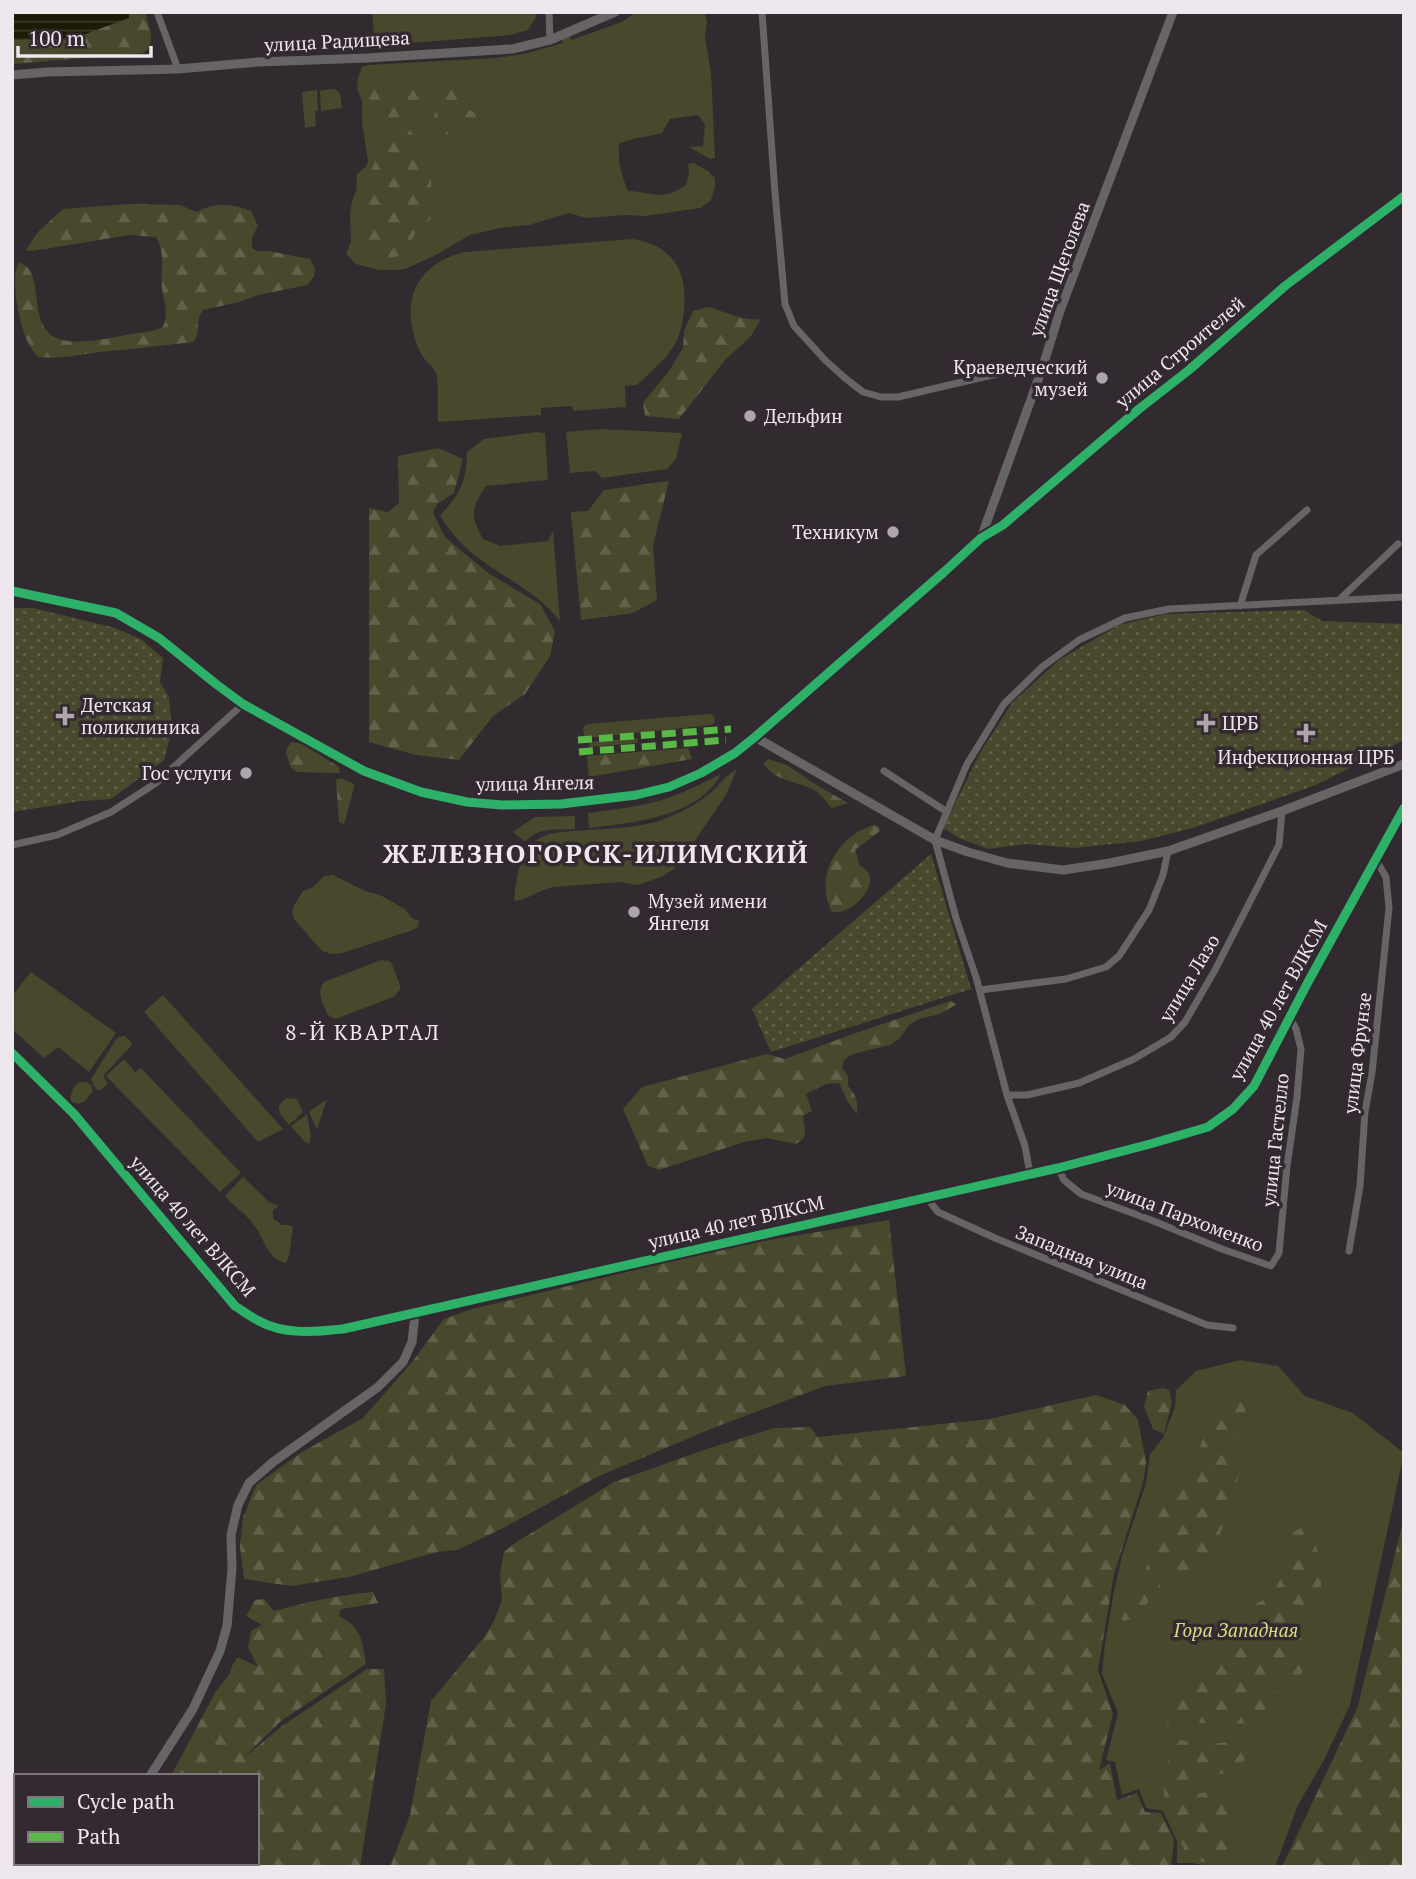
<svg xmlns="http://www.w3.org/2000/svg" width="1416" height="1879" viewBox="0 0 1416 1879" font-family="'PT Serif',serif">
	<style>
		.grass { fill: #47482c }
		.forest { fill: url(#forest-firs) }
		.park { fill: url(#park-dots) }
		.water { fill: url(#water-rules) }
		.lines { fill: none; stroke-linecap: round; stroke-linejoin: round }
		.minor { stroke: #676466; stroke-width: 7 }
		.tertiary { stroke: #676466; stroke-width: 9 }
		.quiet { stroke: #58b947; stroke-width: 7; stroke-dasharray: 14 7; stroke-linecap: butt }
		.cycleway-casing { stroke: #332931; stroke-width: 13 }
		.cycleway { stroke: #2db169; stroke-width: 9 }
		.poi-dot { fill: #aca5ab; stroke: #332931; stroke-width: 2.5 }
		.labels { text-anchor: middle; stroke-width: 7; stroke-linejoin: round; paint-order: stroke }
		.street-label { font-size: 19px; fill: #eee7ed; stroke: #332931 }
		.poi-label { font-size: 19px; fill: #eee7ed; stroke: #332931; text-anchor: start }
		.park-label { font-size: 19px; font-style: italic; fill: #d6de81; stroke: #332931 }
		.neighbourhood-label { font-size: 21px; letter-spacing: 2px; fill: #eee7ed; stroke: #332931 }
		.district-label { font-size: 26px; font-weight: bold; letter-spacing: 2px; fill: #eee7ed; stroke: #332931 }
	</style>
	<defs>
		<pattern id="forest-firs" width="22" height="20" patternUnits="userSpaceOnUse" patternTransform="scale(1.75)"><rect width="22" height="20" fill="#47482c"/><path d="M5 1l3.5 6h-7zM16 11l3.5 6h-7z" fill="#62624b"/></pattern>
		<pattern id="park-dots" width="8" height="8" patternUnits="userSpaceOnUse" patternTransform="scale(1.75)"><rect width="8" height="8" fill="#47482c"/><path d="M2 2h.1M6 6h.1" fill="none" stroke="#62624b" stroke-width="1.8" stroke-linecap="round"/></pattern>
		<pattern id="water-rules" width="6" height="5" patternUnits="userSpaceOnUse" patternTransform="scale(1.75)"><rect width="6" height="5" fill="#1a1b04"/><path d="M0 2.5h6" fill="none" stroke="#3c3c29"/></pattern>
	</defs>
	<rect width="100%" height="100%" fill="#312b30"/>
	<path class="grass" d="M372,12h164v5l-8,13 -18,5 -135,11z
		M636,12h69l2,11 -2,14 6,36 4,85 -5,1 -21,-12 14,-1 2,-22 -7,-9 -28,4 -8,14c-14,4 -29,4 -43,11 -1,18 2,31 9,47 26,1 34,11 58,-6l3,-12 -1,-9 6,-1 14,8 7,7v9l-4,13 -10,8 -56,8 -19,-1 -40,3 -17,-5 -40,12 -29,3 -30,7 -34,20 -31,14 -9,1h-17l-23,-6 -10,-10 5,-12 -1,-28 2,-13 4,-10 1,-17 9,-7 2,-6 -6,-38v-22l-5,-12 1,-11 4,-11 6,-2 128,-7 28,-4 39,-11 -3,-7 8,-4 3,8 51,-18z
		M330,89l6,1 4,3 2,15 -21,3 -1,-20z
		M317,90l1,21h-3l1,15 -11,2 -3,-36z
		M632,239c16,2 31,8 42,22 15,18 12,59 3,79 -8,18 -26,31 -40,45l-12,1 1,21 -53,4 -1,-5 -31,2v7l-103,7c-1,-10 1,-42 -2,-49 -3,-8 -13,-13 -16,-21 -21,-46 -7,-88 45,-100z
		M601,429l81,4 -6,26 -9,10 -65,9 -7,-7 -25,2 -4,-41z
		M536,432l9,1 3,47 -62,6c-15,22 -16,29 -3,53l17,7 48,-5 5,-10 7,90c-22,-28 -50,-40 -79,-61 -17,-12 -30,-27 -41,-44 20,-23 26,-32 27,-64l17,-13z
		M709,714l4,1 2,4 -1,4 -3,2 -124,13 -3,-2 -1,-9 4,-3z
		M637,738l1,5 -49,4v-5z
		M737,769l-11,26 -39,57 -12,16 -12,8 -25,9 -18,-3 -67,5c-14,3 -25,13 -39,14 2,-18 4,-42 17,-56 5,-6 15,-11 23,-12 36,-5 73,-2 108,-13 18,-7 36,-16 51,-29 10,-10 11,-14 24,-22z
		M721,774c-22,43 -89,49 -132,54l-1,-15c30,-4 60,-7 88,-18 15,-6 30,-14 45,-21z
		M575,816v13c-17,1 -38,-2 -50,13l-12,-10 22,-15z
		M333,875l32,16 15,4 25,14 8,10 6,1 -1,7 -8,4 -68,22 -10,1 -10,-3 -27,-31 -3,-7 1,-6 10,-16 10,-4 11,-11z
		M381,960l8,1 3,3 8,21v5l-7,7 -55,21h-5l-6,-4c-4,-11 -11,-22 -3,-32z
		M31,972l85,61 -27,39 -31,-25 -14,11 -32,-29v-33z
		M163,995l120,134 -25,13 -114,-130z
		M125,1036l5,5 2,4 -29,31 5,8 -8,6 -4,-1 -5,-10 24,-38 4,-4z
		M124,1059l11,13 6,-4 100,105 -21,19 -114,-116z
		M79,1082h7l5,3 2,6 -8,10 -7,3 -6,-2 -2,-5 4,-10z
		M287,1098l10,1 6,13 -14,13c-8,-11 -17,-17 -2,-27z
		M327,1099l-10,31 -8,-18z
		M307,1114l4,23 -2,7 -5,-3 -13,-15z
		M243,1177l26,25 10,4 -6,4v8l9,7h6l5,2 -4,29 -3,7c-20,-3 -23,-30 -36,-43 -8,-9 -17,-14 -25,-24z
		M1240,1360l38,6 27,30 48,17 51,40 -54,252 -26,55 -26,45 -23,62h-63l-19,-4h-16v-22l-14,-30 -17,-3 -7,-19 -17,6 -7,-33 -9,-2 12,-47 -16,-39 3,-30 9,-53 8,-35 24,-73 4,-29 13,-16 12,-31 1,-17 20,-19z"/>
	<path class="forest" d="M12,12h133l6,22 -1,13 -7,6 -131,11z
		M373,83l19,4 30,-2 14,1 15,3 13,8 5,1 -7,9 12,5 4,7v8l-8,10h-6l-5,-11 -7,-1 -5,4 2,7 -1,6 -8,-1 -8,-6c-2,-15 3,-17 5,-30l-14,-7 -14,8 -1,12 2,12 16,25v10l5,10v14l-6,10 1,9 5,10 -16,16 -11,19 -26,11 -11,-7 -6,-27v-18l2,-23 15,-34 8,-48c-10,-7 -18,-6 -27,-15z
		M128,204l52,1 17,7c17,-10 36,-8 54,-1l7,15 -6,11v11l6,3h10l42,8 5,10 -1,8 -7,8 -49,10 -19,7 -36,8c-9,12 -1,22 -10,32 -32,4 -63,7 -94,10 -21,3 -40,7 -61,5 -3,-4 -7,-8 -9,-13 -9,-16 -20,-66 -10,-82 3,2 7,4 9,6 12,15 5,47 19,63 15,20 64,6 85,3 11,-2 21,-2 31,-7 6,-16 1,-24 -1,-39 -2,-17 4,-35 -6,-51l-26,-2 -98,16 -6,-1 12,-18 25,-23z
		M707,307c19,4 35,15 54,12l-10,17 -26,24 -46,59 -34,-3 -2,-13 26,-32 14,-23 1,-17 9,-20z
		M438,448l25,11 -9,34 -17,11 -4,9 12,24 43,36 52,31 15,27 -5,25 -25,38 -32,22 -34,44 -43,-5 -47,-13v-234l19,4 11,-9 -1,-47z
		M669,481l-16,64 4,55 -24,13 -52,7 -10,-108 17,-1 16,-21z
		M292,742l10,2 37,23 1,6 -43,-1 -6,-4 -5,-15 1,-5z
		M688,748l4,11 -103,18 -2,-21z
		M768,759l19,6 26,18 35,20 -16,5c-5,-5 -10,-13 -16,-17 -17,-10 -41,-9 -52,-27z
		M341,778l13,6v4l-10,36 -5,-2 -3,-42z
		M874,825l5,2 1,4 -25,19 5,16c24,11 0,40 -17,45 -3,2 -7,1 -11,1 -19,-35 6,-77 42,-87z
		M950,1001l7,3 -17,10 -21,5 -9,5 -10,14 -10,7 -37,9 -9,6 -2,8 6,8v10c8,9 10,15 9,28l-9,-12 -9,-19 -13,1 -20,10 6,17 -9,5 2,15 -1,7 -8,6 -29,-6 -23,4 -85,28 -11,-4 -25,-57 19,-22 125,-33 18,5 68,-25z
		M889,1220l17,156 -81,10 -107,40 -119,50 -96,52 -46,22 -20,2 -88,25 -58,9 -47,-7 -4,-33 3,-28 13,-33 46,-33 61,-34 50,-57 31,-42 28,-10 268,-64z
		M1163,1388l6,2 3,12 -8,32 -11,-5 -9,-23 4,-15z
		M1233,1394h6l7,9 -1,16 -15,4 8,6 2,9 -6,10 8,17 -21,66 -13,30 -14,13 -23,11 -10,-13 -1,17 -27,30 -10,2 -3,-4 8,-18 15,-13 12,-65 12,-25 10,-12 9,5 27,-80 10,-1z
		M1096,1395l29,10 13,15 8,43 -3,20 -29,91 -16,96 15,44 -14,56 11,-7 7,37 20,-7 8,19 16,1 13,27 -3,27h-781l20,-52 21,-114 54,-65 9,-15 8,-21 -2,-27 4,-21 11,-9 99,-61 93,-33 67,-21 36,-1 8,10 171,-18z
		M1404,1517v350h-122l76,-161z
		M1308,1525c12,22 15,51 12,76l-18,5 -11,32h10l10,11 -1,14 -12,14 -20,-7 -6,21 19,5 2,8c-3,4 -7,10 -11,12 -23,11 -71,7 -97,7l-5,-3 -13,7 4,-24 9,-6 3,-10 10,-12 14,-6 19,-15 2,-16 7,-9 16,-3 1,-20 20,-11 10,-19 11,-44z
		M373,1592l5,11 -37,6 -2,7c23,12 23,24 27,48l-85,57 -40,39 41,-34 85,-57h17l2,35 -26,163h-247l2,-4h142v-87h-86l45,-85 13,-16 4,-11 5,-7 20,10 -10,-20 3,-16 11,-6 -16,-9 9,-16 9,-1 10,12c32,-9 65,-16 99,-19z
		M1198,1733l15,11 26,-3 9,9 -10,25 -25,-2 -20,12 4,9 24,-5 11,8 7,9c-12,18 -17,23 -3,41l-1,19 -33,-4 -17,-11 -20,-47 -2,-22 6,-24 -1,-21 21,5z"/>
	<path class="park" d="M12,608h21l79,19 29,12 22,19 -3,24 9,15 3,32 -8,31 -53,39 -30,2 -69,11z
		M1304,610l18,11 82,3v116l-88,45 -123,43 -52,13 -67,7 -48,-4 -38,5 -29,-11 -16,-10 37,-75 32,-50 47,-43 60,-35 47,-11z
		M931,854l40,135 -200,63 -19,-43z"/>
	<path class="water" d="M12,12h117v6l-60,22h-57z"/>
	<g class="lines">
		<path class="minor" d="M157,12l21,57
			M549,12l1,28
			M762,12l13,181 10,111 9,22 32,35 19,17 18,14 18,5h17l90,-21 55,-10
			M1339,600l59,-56
			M1240,606l16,-51 51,-45
			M884,771l63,41
			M12,845l45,-10 54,-23 45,-29 87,-79
			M980,990l86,-11 40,-12 13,-11 30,-46 14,-35 5,-24
			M12,1053l62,61 161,192c9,6 19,13 28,17 48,21 104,1 152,-9
			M1007,1095h20l52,-12 55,-24 37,-22 14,-15 30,-52 64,-125 3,-34
			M1058,1168l6,12 17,14 70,26 71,29 49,17 8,-13 8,-87 10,-69 4,-48 -5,-20 -6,-11
			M1030,1174l-5,-28 -18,-51 -31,-118 -20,-59 -21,-78 32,-76 37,-60 38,-37 37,-27 46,-22 44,-9 235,-12
			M927,1198l11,14 57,26 212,87 26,3
			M1349,1251l11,-65 5,-74 7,-39 17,-165 -3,-31 -10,-17"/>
		<path class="tertiary" d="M12,75l36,-3 130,-3 80,-7 109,-4 145,-9 38,-9 65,-28
			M981,538l62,-172 17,-55 113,-299
			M12,591l104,22 43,25 57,46 27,20 121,67 57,21 46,10 35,3 59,-1 75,-9 33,-8 32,-14 34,-20 20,-16 189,-165 37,-34 22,-13 136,-116 50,-39 96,-84 119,-90
			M755,737l180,103 33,12 39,11 56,7 47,-7 58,-12 114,-40 122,-47
			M150,1776l43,-67 27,-58 7,-25 5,-58 -1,-33 7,-30 11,-22 24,-21 105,-75 25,-25 9,-20 3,-28 461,-106 182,-40 92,-24 58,-17 25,-18 21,-23 54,-104 96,-174
			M90,1867l3,-4"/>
		<path class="quiet" d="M578,740l153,-11
			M579,752l147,-12"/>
		<defs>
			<path id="cycleway" d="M12,591l104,22 43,25 57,46 27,20 121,67 57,21 46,10 35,3 59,-1 75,-9 33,-8 32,-14 34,-20 20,-16 189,-165 37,-34 22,-13 136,-116 50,-39 96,-84 119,-90
				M12,1053l62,61 161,192c8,5 16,11 24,15 25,14 56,11 84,8l715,-161 92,-24 58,-17 25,-18 21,-23 54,-104 96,-174"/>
		</defs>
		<use href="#cycleway" class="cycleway-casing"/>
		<use href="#cycleway" class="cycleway"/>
	</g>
	<g class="poi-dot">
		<circle cx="1102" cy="378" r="7"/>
		<circle cx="750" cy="416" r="7"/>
		<circle cx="893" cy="532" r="7"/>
		<path d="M61.5 705.5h7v7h7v7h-7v7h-7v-7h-7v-7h7z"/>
		<path d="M1202.5 712.5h7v7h7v7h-7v7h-7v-7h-7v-7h7z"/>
		<path d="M1302.5 722.5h7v7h7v7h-7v7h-7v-7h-7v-7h7z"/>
		<circle cx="246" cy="773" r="7"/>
		<circle cx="634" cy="912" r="7"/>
	</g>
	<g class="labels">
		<g class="street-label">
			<text transform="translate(337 41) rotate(-3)" y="7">улица Радищева</text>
			<text transform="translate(1059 269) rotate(-70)" y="7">улица Щеголева</text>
			<text transform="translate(1180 352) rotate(-40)" y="7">улица Строителей</text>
			<text transform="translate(535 783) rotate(-1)" y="7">улица Янгеля</text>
			<text transform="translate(1189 978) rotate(-59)" y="7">улица Лазо</text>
			<text transform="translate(1278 1000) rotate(-61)" y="7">улица 40 лет ВЛКСМ</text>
			<text transform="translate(1357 1053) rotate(-83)" y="7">улица Фрунзе</text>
			<text transform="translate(1275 1140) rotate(-84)" y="7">улица Гастелло</text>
			<text transform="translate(1185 1216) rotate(21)" y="7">улица Пархоменко</text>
			<text transform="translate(736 1222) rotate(-13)" y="7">улица 40 лет ВЛКСМ</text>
			<text transform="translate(193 1226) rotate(49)" y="7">улица 40 лет ВЛКСМ</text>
			<text transform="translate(1082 1257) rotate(22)" y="7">Западная улица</text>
		</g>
		<g class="poi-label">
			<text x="1088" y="374" text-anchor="end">Краеведческий<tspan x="1088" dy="22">музей</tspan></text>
			<text x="764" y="423">Дельфин</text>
			<text x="879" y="539" text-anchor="end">Техникум</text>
			<text x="81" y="712">Детская<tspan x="81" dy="22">поликлиника</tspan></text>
			<text x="1222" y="730">ЦРБ</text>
			<text x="1306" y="764" text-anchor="middle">Инфекционная ЦРБ</text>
			<text x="232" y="780" text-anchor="end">Гос услуги</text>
			<text x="648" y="908">Музей имени<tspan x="648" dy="22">Янгеля</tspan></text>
		</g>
		<g class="park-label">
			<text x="1236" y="1637">Гора Западная</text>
		</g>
		<g class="neighbourhood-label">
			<text x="363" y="1040">8-Й КВАРТАЛ</text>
		</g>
		<g class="district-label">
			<text x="596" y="863">ЖЕЛЕЗНОГОРСК-ИЛИМСКИЙ</text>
		</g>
	</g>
	<rect width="1416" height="1879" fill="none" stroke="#eee7ed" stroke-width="28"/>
	<rect x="14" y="1774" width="245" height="91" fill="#332931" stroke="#7e757c" stroke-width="2"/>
	<rect x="28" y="1797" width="35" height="10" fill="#2db169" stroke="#7e757c" stroke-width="2"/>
	<text x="77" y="1809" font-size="21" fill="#eee7ed">Cycle path</text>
	<rect x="28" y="1832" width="35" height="10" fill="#58b947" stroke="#7e757c" stroke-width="2"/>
	<text x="77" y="1844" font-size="21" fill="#eee7ed">Path</text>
	<path d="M18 46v10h133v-10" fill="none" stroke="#eee7ed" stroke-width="3.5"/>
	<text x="28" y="46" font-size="21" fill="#eee7ed" stroke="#332931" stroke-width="5" paint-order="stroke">100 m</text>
</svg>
